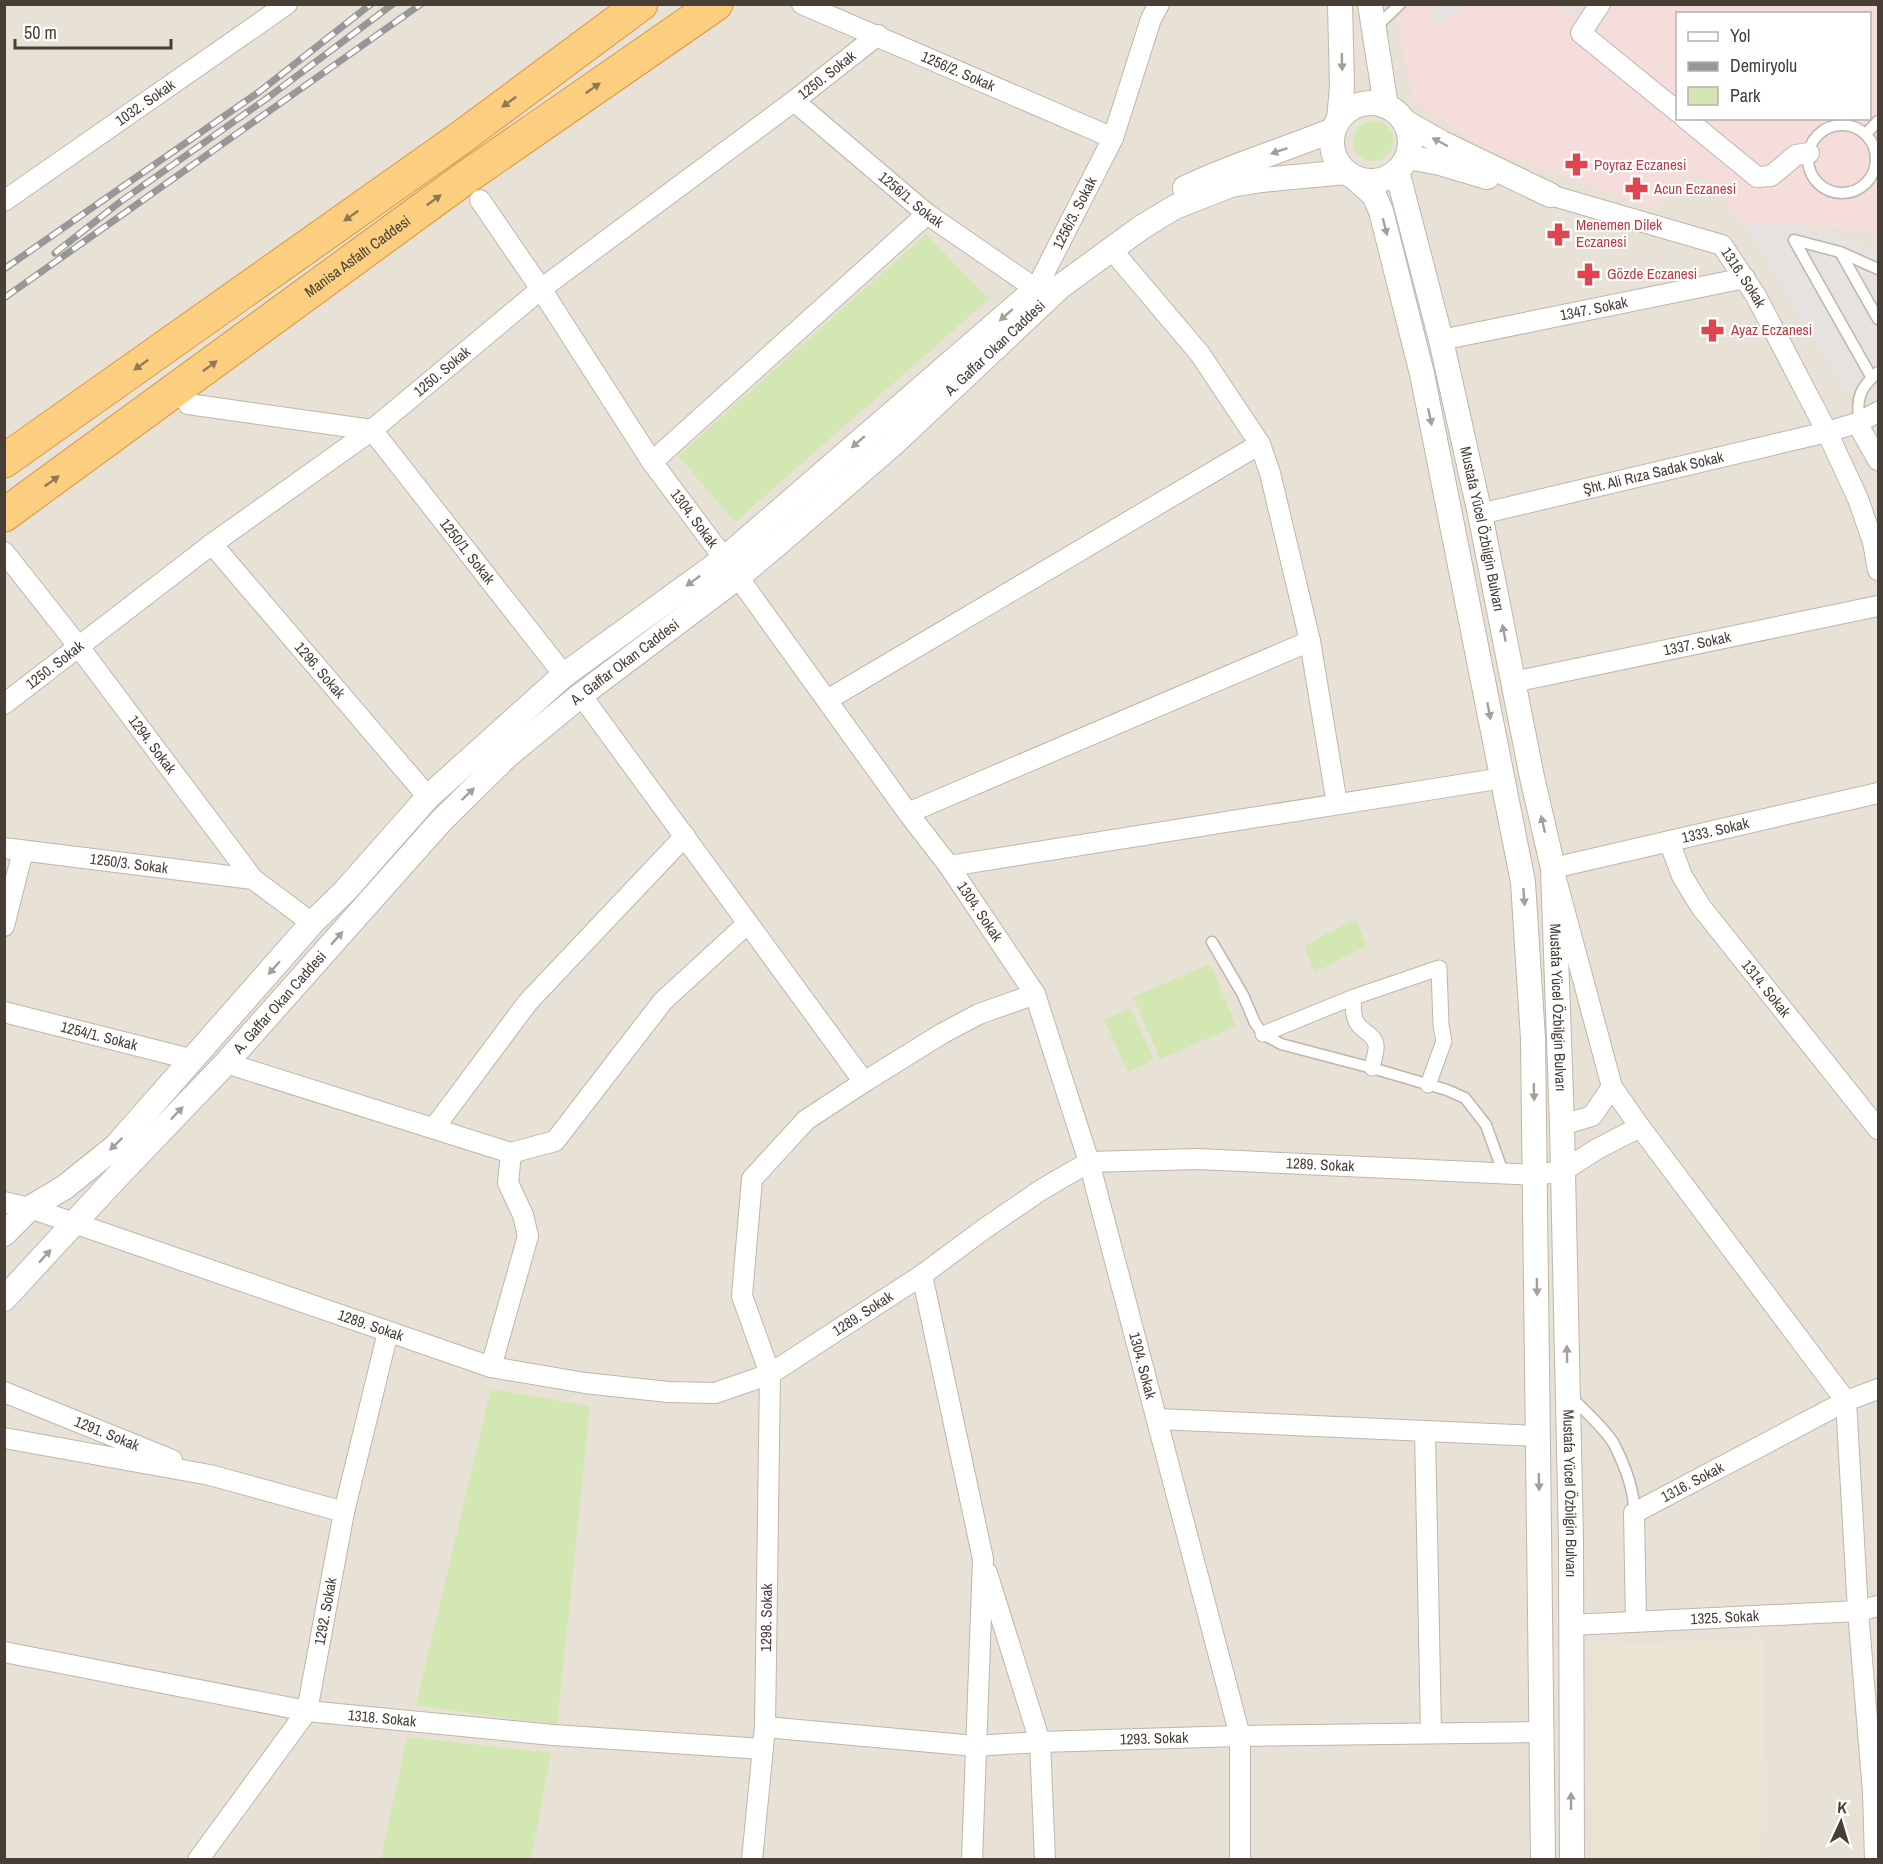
<svg xmlns="http://www.w3.org/2000/svg" width="1883" height="1864" viewBox="0 0 1883 1864" font-family="'Archivo Narrow',sans-serif">
	<style>
		.residential { fill: #e7e1d6; fill-rule: evenodd }
		.education { fill: #ede3d2 }
		.medical { fill: #f4dddb; fill-rule: evenodd }
		.green { fill: #d2e7b1 }
		.parking { fill: #e5e2df }
		.lines { fill: none; stroke-linecap: round; stroke-linejoin: round }
		.service-casing { stroke: #bfb6aa; stroke-width: 13 }
		.pedestrian-casing { stroke: #bfb6aa; stroke-width: 17 }
		.minor-casing { stroke: #bfb6aa; stroke-width: 22 }
		.tertiary-casing { stroke: #bfb6aa; stroke-width: 26 }
		.trunk-casing { stroke: #dc953a; stroke-width: 35 }
		.service { stroke: #fff; stroke-width: 10 }
		.pedestrian { stroke: #fff; stroke-width: 15 }
		.minor { stroke: #fff; stroke-width: 20 }
		.tertiary { stroke: #fff; stroke-width: 24 }
		.trunk { stroke: #fcce80; stroke-width: 33 }
		.rail-casing { stroke: #979797; stroke-width: 7 }
		.rail { stroke: #fff; stroke-width: 4.5; stroke-dasharray: 14; stroke-linecap: butt }
		.oneway { fill: #a39f9a }
		.oneway2 { fill: #8f7854 }
		.labels { text-anchor: middle; stroke-width: 4.5; stroke-linejoin: round; paint-order: stroke }
		.street-label { font-size: 15px; fill: #473f36; stroke: #fff }
		.health-label { font-size: 15px; fill: #be3a42; stroke: #fff; text-anchor: start }
	</style>
	<rect width="100%" height="100%" fill="#f4efe8"/>
	<path class="residential" d="M5,5h1873v1854h-1873zM1678,14h192v104h-192z"/>
	<path class="education" d="M1765,1638l-4,221h-169l2,-213z"/>
	<path class="medical" d="M1394,5h484v229l-94,-13 -41,1 -39,-46 -21,1 -30,32 -172,-62 -68,-47zM1678,14h192v104h-192z"/>
	<path class="green" d="M1353 141a20 20 0 1 1 40 0a20 20 0 1 1-40 0Z
		M926,234l63,65 -254,223 -57,-66z
		M1355,919l12,26 -52,27 -11,-26z
		M1210,964l26,62 -76,33 -27,-62z
		M1130,1008l24,52 -26,12 -24,-52z
		M491,1389l99,17 -33,319 -141,-20z
		M407,1737l144,16 -20,106h-150z"/>
	<path class="parking" d="M1432,5v-1l37,1 -36,22z
		M1549,5h35l-9,13z
		M1784,221l82,25 12,10v137l-11,5 -21,-6 -103,-170z"/>
	<g class="lines">
		<defs>
			<path id="service" d="M1375,28l25,-24
				M1808 159a34 34 0 1 1 68 0a34 34 0 1 1-68 0Z
				M1866,134l12,-13
				M1840,252l38,67
				M1872,378l-78,-138 46,12 38,17
				M1860,421c-5,-23 1,-34 18,-49
				M1212,942l31,53 12,28 8,11 18,10 91,24 75,22 18,8 21,27 18,50
				M1572,1398c12,12 34,32 42,46 10,20 21,47 20,69"/>
			<path id="pedestrian" d="M1354,997c-5,39 19,30 22,48 1,7 -3,16 -4,23
				M1263,1034l91,-37 85,-29 2,57 3,16 -16,44"/>
			<g id="minor">
				<path id="s1" d="M802,4l311,134"/>
				<path d="M1600,4l-19,29 97,79"/>
				<path id="s2" d="M794,101l133,113 109,75 77,-151 38,-119 8,-15"/>
				<path d="M1685,118l72,59 14,-1 25,-21 13,-2"/>
				<path id="s3" d="M1550,195l172,50 34,51 71,136 31,67 15,43 5,28"/>
				<path id="s4" d="M480,200l61,89 111,173 86,115 170,236 41,53 86,128 54,168 151,574v124"/>
				<path id="s5" d="M4,201l283,-197"/>
				<path d="M1112,250l88,104 60,90 10,29 40,168 27,163"/>
				<path id="s6" d="M1441,340l304,-62"/>
				<path id="s7" d="M188,404l184,26 192,245"/>
				<path d="M1857,423l21,-11"/>
				<path d="M652,462l275,-248"/>
				<path id="s8" d="M1480,514l347,-82 30,-9 21,37"/>
				<path id="s9" d="M212,544l216,253"/>
				<path id="s10" d="M4,552l75,95 174,232 59,44"/>
				<path id="s11" d="M1513,682l365,-76"/>
				<path d="M581,695l283,387"/>
				<path d="M827,700l433,-256"/>
				<path id="s12" d="M4,704l208,-160 160,-114 169,-141 253,-188 84,-66"/>
				<path d="M908,813l402,-172"/>
				<path id="s13" d="M1669,841l13,35 19,31 177,222"/>
				<path id="s14" d="M4,848l249,31"/>
				<path d="M949,866l554,-88"/>
				<path d="M4,926l19,-75"/>
				<path id="s15" d="M4,1012l190,48"/>
				<path d="M226,1063l285,90 -3,30 15,32 5,21 -37,131"/>
				<path d="M1562,1125l30,-9 20,-29"/>
				<path d="M434,1128l94,-126 157,-166"/>
				<path d="M511,1153l44,-12 108,-140 85,-78"/>
				<path id="s16" d="M4,1202l26,6 44,15 417,144 94,16 83,9 47,1 55,-19 152,-99 62,-46 57,-39 48,-28 109,-3 337,16 28,-4 34,-22 43,-22"/>
				<path d="M922,1275l61,284 -11,301"/>
				<path id="s17" d="M4,1392l168,68"/>
				<path d="M1158,1419l381,17"/>
				<path d="M1425,1431l6,302"/>
				<path d="M4,1438l206,37 134,37"/>
				<path d="M987,1573l53,169 5,118"/>
				<path id="s18" d="M1636,1621l-2,-108 212,-112 32,-12"/>
				<path id="s19" d="M1571,1625l287,-14 20,-5"/>
				<path id="s20" d="M4,1652l303,59 246,24 210,14"/>
				<path id="s21" d="M765,1727l210,19 65,-4 200,-6 302,-4"/>
				<path id="s22" d="M198,1860l109,-149 37,-199 44,-180"/>
				<path id="s23" d="M752,1860l13,-133 5,-353 -28,-78 10,-117 54,-59 58,-38 79,-49 36,-19 56,-20"/>
				<path id="s24" d="M1875,1860l-2,-68 -15,-181 -12,-210 -206,-274 -28,-40 -59,-219 325,-75"/>
			</g>
			<g id="tertiary">
				<path d="M1370,4l16,102"/>
				<circle cx="1371" cy="142" r="39"/>
				<path d="M1339,119l3,-32 -2,-83"/>
				<path d="M1405,122l37,21 108,52"/>
				<path d="M1408,157l32,6 47,14"/>
				<path id="s25" d="M1397,171l44,169 39,174 52,263 21,91 9,257 9,415 1,320"/>
				<path d="M1356,179l18,16 7,16 41,163 101,508 10,157 10,821"/>
				<path d="M1185,188c48,-23 99,-38 148,-58"/>
				<path d="M4,1234l26,-26 35,-21 51,-41 196,-223 33,-32 83,-94 136,-122 160,-116 311,-269"/>
				<path id="s26" d="M4,1299l109,-118 113,-118 215,-242 66,-65 74,-61 157,-118 43,-36 112,-97 168,-158 81,-59 33,-20 56,-22 31,-5 84,-8"/>
			</g>
			<g id="trunk">
				<path d="M4,461l455,-322 182,-135"/>
				<path id="s27" d="M4,515l461,-337 251,-174"/>
			</g>
		</defs>
		<use href="#service" class="service-casing"/>
		<use href="#pedestrian" class="pedestrian-casing"/>
		<use href="#minor" class="minor-casing"/>
		<use href="#tertiary" class="tertiary-casing"/>
		<use href="#trunk" class="trunk-casing"/>
		<use href="#service" class="service"/>
		<use href="#pedestrian" class="pedestrian"/>
		<use href="#minor" class="minor"/>
		<use href="#tertiary" class="tertiary"/>
		<use href="#trunk" class="trunk"/>
		<defs>
			<path id="rail" d="M55,253l65,-51 146,-103 127,-95
				M4,269l255,-177 112,-88
				M4,298l417,-294"/>
		</defs>
		<use href="#rail" class="rail-casing"/>
		<use href="#rail" class="rail"/>
	</g>
	<defs><path id="oneway-solid" d="M-6-.8H1V-3.2L6.5 0L1 3.2V.8H-6Z" transform="scale(1.5)"/></defs>
	<g class="oneway">
		<use href="#oneway-solid" transform="translate(1342 62) rotate(89)"/>
		<use href="#oneway-solid" transform="translate(1440 142) rotate(-152)"/>
		<use href="#oneway-solid" transform="translate(1279 151) rotate(161)"/>
		<use href="#oneway-solid" transform="translate(1385 227) rotate(76)"/>
		<use href="#oneway-solid" transform="translate(1006 315) rotate(139)"/>
		<use href="#oneway-solid" transform="translate(1430 417) rotate(78)"/>
		<use href="#oneway-solid" transform="translate(858 442) rotate(139)"/>
		<use href="#oneway-solid" transform="translate(693 581) rotate(144)"/>
		<use href="#oneway-solid" transform="translate(1504 633) rotate(-101)"/>
		<use href="#oneway-solid" transform="translate(1489 711) rotate(79)"/>
		<use href="#oneway-solid" transform="translate(468 794) rotate(-44)"/>
		<use href="#oneway-solid" transform="translate(1543 824) rotate(-103)"/>
		<use href="#oneway-solid" transform="translate(1524 897) rotate(86)"/>
		<use href="#oneway-solid" transform="translate(337 938) rotate(-48)"/>
		<use href="#oneway-solid" transform="translate(274 968) rotate(131)"/>
		<use href="#oneway-solid" transform="translate(1534 1092) rotate(89)"/>
		<use href="#oneway-solid" transform="translate(177 1113) rotate(-46)"/>
		<use href="#oneway-solid" transform="translate(116 1144) rotate(136)"/>
		<use href="#oneway-solid" transform="translate(45 1256) rotate(-48)"/>
		<use href="#oneway-solid" transform="translate(1537 1287) rotate(89)"/>
		<use href="#oneway-solid" transform="translate(1567 1354) rotate(-91)"/>
		<use href="#oneway-solid" transform="translate(1539 1482) rotate(89)"/>
		<use href="#oneway-solid" transform="translate(1571 1801) rotate(-90)"/>
	</g>
	<g class="oneway2">
		<use href="#oneway-solid" transform="translate(593 88) rotate(-35)"/>
		<use href="#oneway-solid" transform="translate(509 102) rotate(144)"/>
		<use href="#oneway-solid" transform="translate(434 200) rotate(-36)"/>
		<use href="#oneway-solid" transform="translate(351 216) rotate(145)"/>
		<use href="#oneway-solid" transform="translate(141 365) rotate(145)"/>
		<use href="#oneway-solid" transform="translate(210 366) rotate(-36)"/>
		<use href="#oneway-solid" transform="translate(52 481) rotate(-36)"/>
	</g>
	<defs>
		<symbol id="pharmacy-bare" viewBox="-9 -9 18 18"><path d="M-2-6h4v4h4v4h-4v4h-4v-4h-4v-4h4Z" fill="#e0444e" stroke="#fff" stroke-width="2.5" paint-order="stroke"/></symbol>
	</defs>
	<g fill-rule="evenodd">
		<use href="#pharmacy-bare" x="1560" y="148" width="33" height="33"/>
		<use href="#pharmacy-bare" x="1620" y="172" width="33" height="33"/>
		<use href="#pharmacy-bare" x="1542" y="218" width="33" height="33"/>
		<use href="#pharmacy-bare" x="1572" y="258" width="33" height="33"/>
		<use href="#pharmacy-bare" x="1696" y="314" width="33" height="33"/>
	</g>
	<g class="labels">
		<g class="street-label">
			<text dy="5" stroke="none"><textPath href="#s1" startOffset="170">1256/2. Sokak</textPath></text>
			<text dy="5" stroke="none"><textPath href="#s12" startOffset="1036">1250. Sokak</textPath></text>
			<text dy="5" stroke="none"><textPath href="#s5" startOffset="172">1032. Sokak</textPath></text>
			<text dy="5" stroke="none"><textPath href="#s2" startOffset="153">1256/1. Sokak</textPath></text>
			<text dy="5" stroke="none"><textPath href="#s2" startOffset="392">1256/3. Sokak</textPath></text>
			<text dy="5" stroke="none"><textPath href="#s27" startOffset="438">Manisa Asfaltı Caddesi</textPath></text>
			<text dy="5" stroke="none"><textPath href="#s3" startOffset="218">1316. Sokak</textPath></text>
			<text dy="5" stroke="none"><textPath href="#s6" startOffset="156">1347. Sokak</textPath></text>
			<text dy="5" stroke="none"><textPath href="#s26" startOffset="1377">A. Gaffar Okan Caddesi</textPath></text>
			<text dy="5" stroke="none"><textPath href="#s12" startOffset="550">1250. Sokak</textPath></text>
			<text dy="5" stroke="none"><textPath href="#s8" startOffset="178">Şht. Ali Rıza Sadak Sokak</textPath></text>
			<text dy="5" stroke="none"><textPath href="#s4" startOffset="384">1304. Sokak</textPath></text>
			<text dy="5" stroke="none"><textPath href="#s25" startOffset="368">Mustafa Yücel Özbilgin Bulvarı</textPath></text>
			<text dy="5" stroke="none"><textPath href="#s7" startOffset="340">1250/1. Sokak</textPath></text>
			<text dy="5" stroke="none"><textPath href="#s11" startOffset="188">1337. Sokak</textPath></text>
			<text dy="5" stroke="none"><textPath href="#s26" startOffset="891">A. Gaffar Okan Caddesi</textPath></text>
			<text dy="5" stroke="none"><textPath href="#s12" startOffset="64">1250. Sokak</textPath></text>
			<text dy="5" stroke="none"><textPath href="#s9" startOffset="166">1296. Sokak</textPath></text>
			<text dy="5" stroke="none"><textPath href="#s10" startOffset="243">1294. Sokak</textPath></text>
			<text dy="5" stroke="none"><textPath href="#s24" startOffset="1245">1333. Sokak</textPath></text>
			<text dy="5" stroke="none"><textPath href="#s14" startOffset="126">1250/3. Sokak</textPath></text>
			<text dy="5" stroke="none"><textPath href="#s4" startOffset="870">1304. Sokak</textPath></text>
			<text dy="5" stroke="none"><textPath href="#s13" startOffset="178">1314. Sokak</textPath></text>
			<text dy="5" stroke="none"><textPath href="#s26" startOffset="405">A. Gaffar Okan Caddesi</textPath></text>
			<text dy="5" stroke="none"><textPath href="#s25" startOffset="854">Mustafa Yücel Özbilgin Bulvarı</textPath></text>
			<text dy="5" stroke="none"><textPath href="#s15" startOffset="98">1254/1. Sokak</textPath></text>
			<text dy="5" stroke="none"><textPath href="#s16" startOffset="1413">1289. Sokak</textPath></text>
			<text dy="5" stroke="none"><textPath href="#s16" startOffset="909">1289. Sokak</textPath></text>
			<text dy="5" stroke="none"><textPath href="#s16" startOffset="387">1289. Sokak</textPath></text>
			<text dy="5" stroke="none"><textPath href="#s4" startOffset="1356">1304. Sokak</textPath></text>
			<text dy="5" stroke="none"><textPath href="#s17" startOffset="111">1291. Sokak</textPath></text>
			<text dy="5" stroke="none"><textPath href="#s18" startOffset="174">1316. Sokak</textPath></text>
			<text dy="5" stroke="none"><textPath href="#s25" startOffset="1340">Mustafa Yücel Özbilgin Bulvarı</textPath></text>
			<text dy="5" stroke="none"><textPath href="#s22" startOffset="286">1292. Sokak</textPath></text>
			<text dy="5" stroke="none"><textPath href="#s23" startOffset="243">1298. Sokak</textPath></text>
			<text dy="5" stroke="none"><textPath href="#s19" startOffset="154">1325. Sokak</textPath></text>
			<text dy="5" stroke="none"><textPath href="#s20" startOffset="384">1318. Sokak</textPath></text>
			<text dy="5" stroke="none"><textPath href="#s21" startOffset="390">1293. Sokak</textPath></text>
		</g>
		<g class="health-label">
			<text x="1594" y="170">Poyraz Eczanesi</text>
			<text x="1654" y="194">Acun Eczanesi</text>
			<text x="1576" y="230">Menemen Dilek<tspan x="1576" dy="17">Eczanesi</tspan></text>
			<text x="1607" y="279">Gözde Eczanesi</text>
			<text x="1731" y="335">Ayaz Eczanesi</text>
		</g>
	</g>
	<rect width="1883" height="1864" fill="none" stroke="#473f36" stroke-width="12"/>
	<rect x="1676" y="12" width="195" height="108" fill="#ffffff" stroke="#b5b2af" stroke-width="1.5"/>
	<rect x="1688" y="32" width="30" height="9" fill="#ffffff" stroke="#b5b2af" stroke-width="1.5"/>
	<text x="1730" y="42" font-size="18" fill="#473f36">Yol</text>
	<rect x="1688" y="62" width="30" height="9" fill="#979797" stroke="#b5b2af" stroke-width="1.5"/>
	<text x="1730" y="72" font-size="18" fill="#473f36">Demiryolu</text>
	<rect x="1688" y="87" width="30" height="18" fill="#d2e7b1" stroke="#b5b2af" stroke-width="1.5"/>
	<text x="1730" y="102" font-size="18" fill="#473f36">Park</text>
	<g transform="translate(1841 1822) rotate(4)" stroke="#ffffff" stroke-width="4.5" paint-order="stroke">
	<path d="M0-4.5L10 22L0 15L-10 22Z" fill="#473f36"/>
	<text y="-9" font-size="16" font-weight="bold" text-anchor="middle" fill="#473f36">K</text>
	</g>
	<path d="M15 39v9h156v-9" fill="none" stroke="#473f36" stroke-width="3"/>
	<text x="24" y="39" font-size="18" fill="#473f36" stroke="#ffffff" stroke-width="4.5" paint-order="stroke">50 m</text>
</svg>
